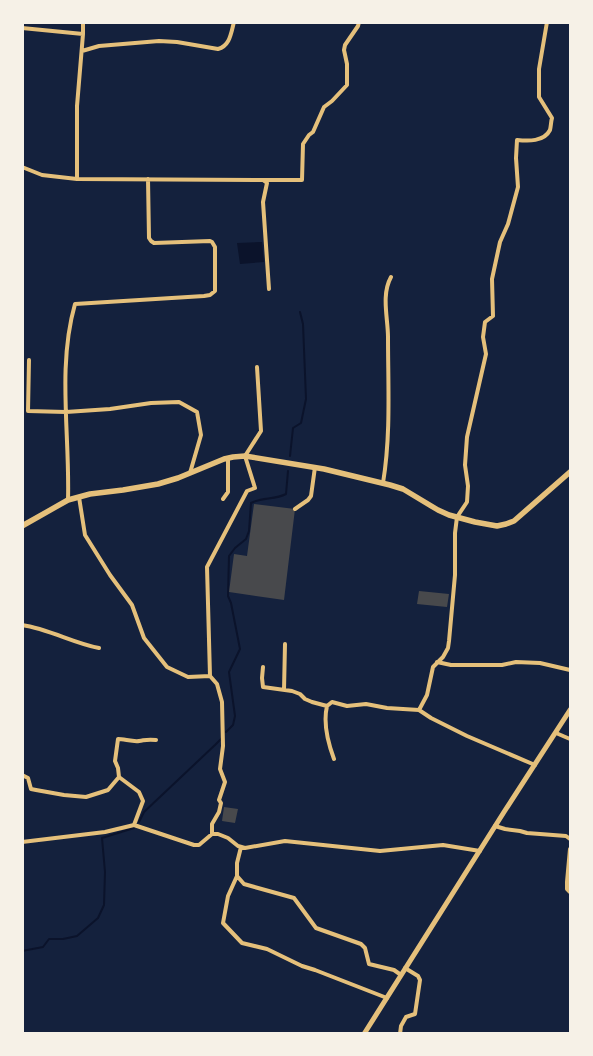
<svg xmlns="http://www.w3.org/2000/svg" width="593" height="1056" viewBox="0 0 593 1056" font-family="'Times New Roman',serif">
	<style>
		.water { fill: #0b132b }
		.lines { fill: none; stroke-linecap: round; stroke-linejoin: round }
		.stream { stroke: #0b132b; stroke-width: 2 }
		.building { fill: #48494c }
		.minor { stroke: #e5c07b; stroke-width: 4 }
		.secondary { stroke: #e5c07b; stroke-width: 5 }
		.primary { stroke: #e5c07b; stroke-width: 5.5 }
	</style>
	<rect width="100%" height="100%" fill="#14213d"/>
	<path class="water" d="M262,242l2,20 -24,2 -3,-21z"/>
	<g class="lines">
		<path class="stream" d="M290,456l3,-28 8,-5 5,-24 -3,-75 -3,-12
			M226,732l7,-7 2,-9 -6,-44 11,-23 -9,-46 -3,-7 1,-40 6,-8 11,-9 3,-8 2,-28c11,-6 24,-3 35,-9l2,-23
			M139,822l5,-10 71,-67 6,-6
			M22,951l21,-4 6,-8h14l14,-3 21,-18 6,-13 1,-33 -3,-34 32,-10"/>
	</g>
	<path class="building" d="M254,504l41,5 -11,91 -55,-8 5,-38 13,2z
		M419,591l30,3 -2,13 -30,-3z
		M224,807l14,2 -3,14 -13,-2z"/>
	<g class="lines">
		<path class="minor" d="M22,28l61,6
			M82,51l17,-5 60,-5 18,1 41,7c12,-3 13,-16 16,-27
			M22,167l20,8 35,4v-73l6,-72v-12
			M77,179l186,1 4,3 -4,19 6,87
			M263,180h39l1,-36 6,-9 4,-3 11,-25 8,-6 15,-16v-21l-3,-14 1,-5 13,-19 1,-4
			M29,360l-1,51 38,1 44,-3 41,-6 28,-1 18,10 4,23 -11,38
			M383,483c8,-48 5,-98 5,-146 0,-19 -7,-42 3,-60
			M79,497l6,38 25,40 22,30 12,33 23,29 21,10 22,-1 7,8 5,18 1,44 -3,23 5,13 -6,18 2,3 -2,9 -7,12v10
			M223,499l5,-7v-34
			M68,500c2,-65 -11,-133 7,-196l129,-8 6,-1 5,-4v-44l-3,-5 -2,-1 -56,2 -3,-2 -2,-3 -1,-59
			M295,509l13,-9 3,-4 4,-29
			M22,625c27,4 51,18 77,23
			M437,662l14,3h51l14,-3 24,1 30,7
			M263,667l-1,11 1,9 29,4 8,3 5,5 7,3 15,4
			M210,676l-3,-109 40,-76 8,-3 -10,-32 16,-25 -4,-64
			M284,690l1,-46
			M419,710l8,-15 6,-28 10,-10 5,-9 1,-7 6,-66v-42l2,-16 10,-15 1,-16 -3,-21 2,-28 19,-83 -3,-17 2,-15 8,-6 -1,-37 8,-37 8,-18 10,-37 -2,-29 1,-18c11,1 27,2 33,-10 1,-4 1,-9 2,-12l-13,-21v-28l8,-47
			M556,733l14,6
			M334,759c-6,-16 -11,-36 -7,-53l5,-4 15,4 19,-2 21,4 32,2 12,8 36,18 68,29
			M22,775l6,3 3,11 5,1 28,5 22,2 22,-7 11,-13
			M134,825l9,-24 -4,-9 -20,-15 -1,-9 -3,-7 3,-22c6,0 15,3 21,2 7,-1 8,-2 17,-1
			M495,826l10,3 15,2 7,2 39,3 4,3
			M22,842l83,-10 29,-7 60,20h5l13,-11h6l10,4 10,8 7,2 40,-7 95,10 63,-6 37,6
			M241,847l-4,16v13l7,8 50,14 22,30 45,16 4,4 4,16 25,6 7,5
			M570,849l-3,33v7l3,3
			M237,876l-9,20 -5,27 19,20 25,6 35,17 13,4 72,28
			M400,1034l1,-8 5,-9 9,-3 5,-34 -2,-4 -13,-8"/>
		<path class="secondary" d="M364,1034l140,-222 66,-102"/>
		<path class="primary" d="M22,526l46,-26 22,-6 33,-4 35,-6 20,-6 46,-19 9,-2 12,-1 79,13 66,16 13,4 35,21 11,5 26,7 22,4 9,-2 8,-3 56,-49"/>
	</g>
	<rect width="593" height="1056" fill="none" stroke="#f6f1e7" stroke-width="48"/>
</svg>
